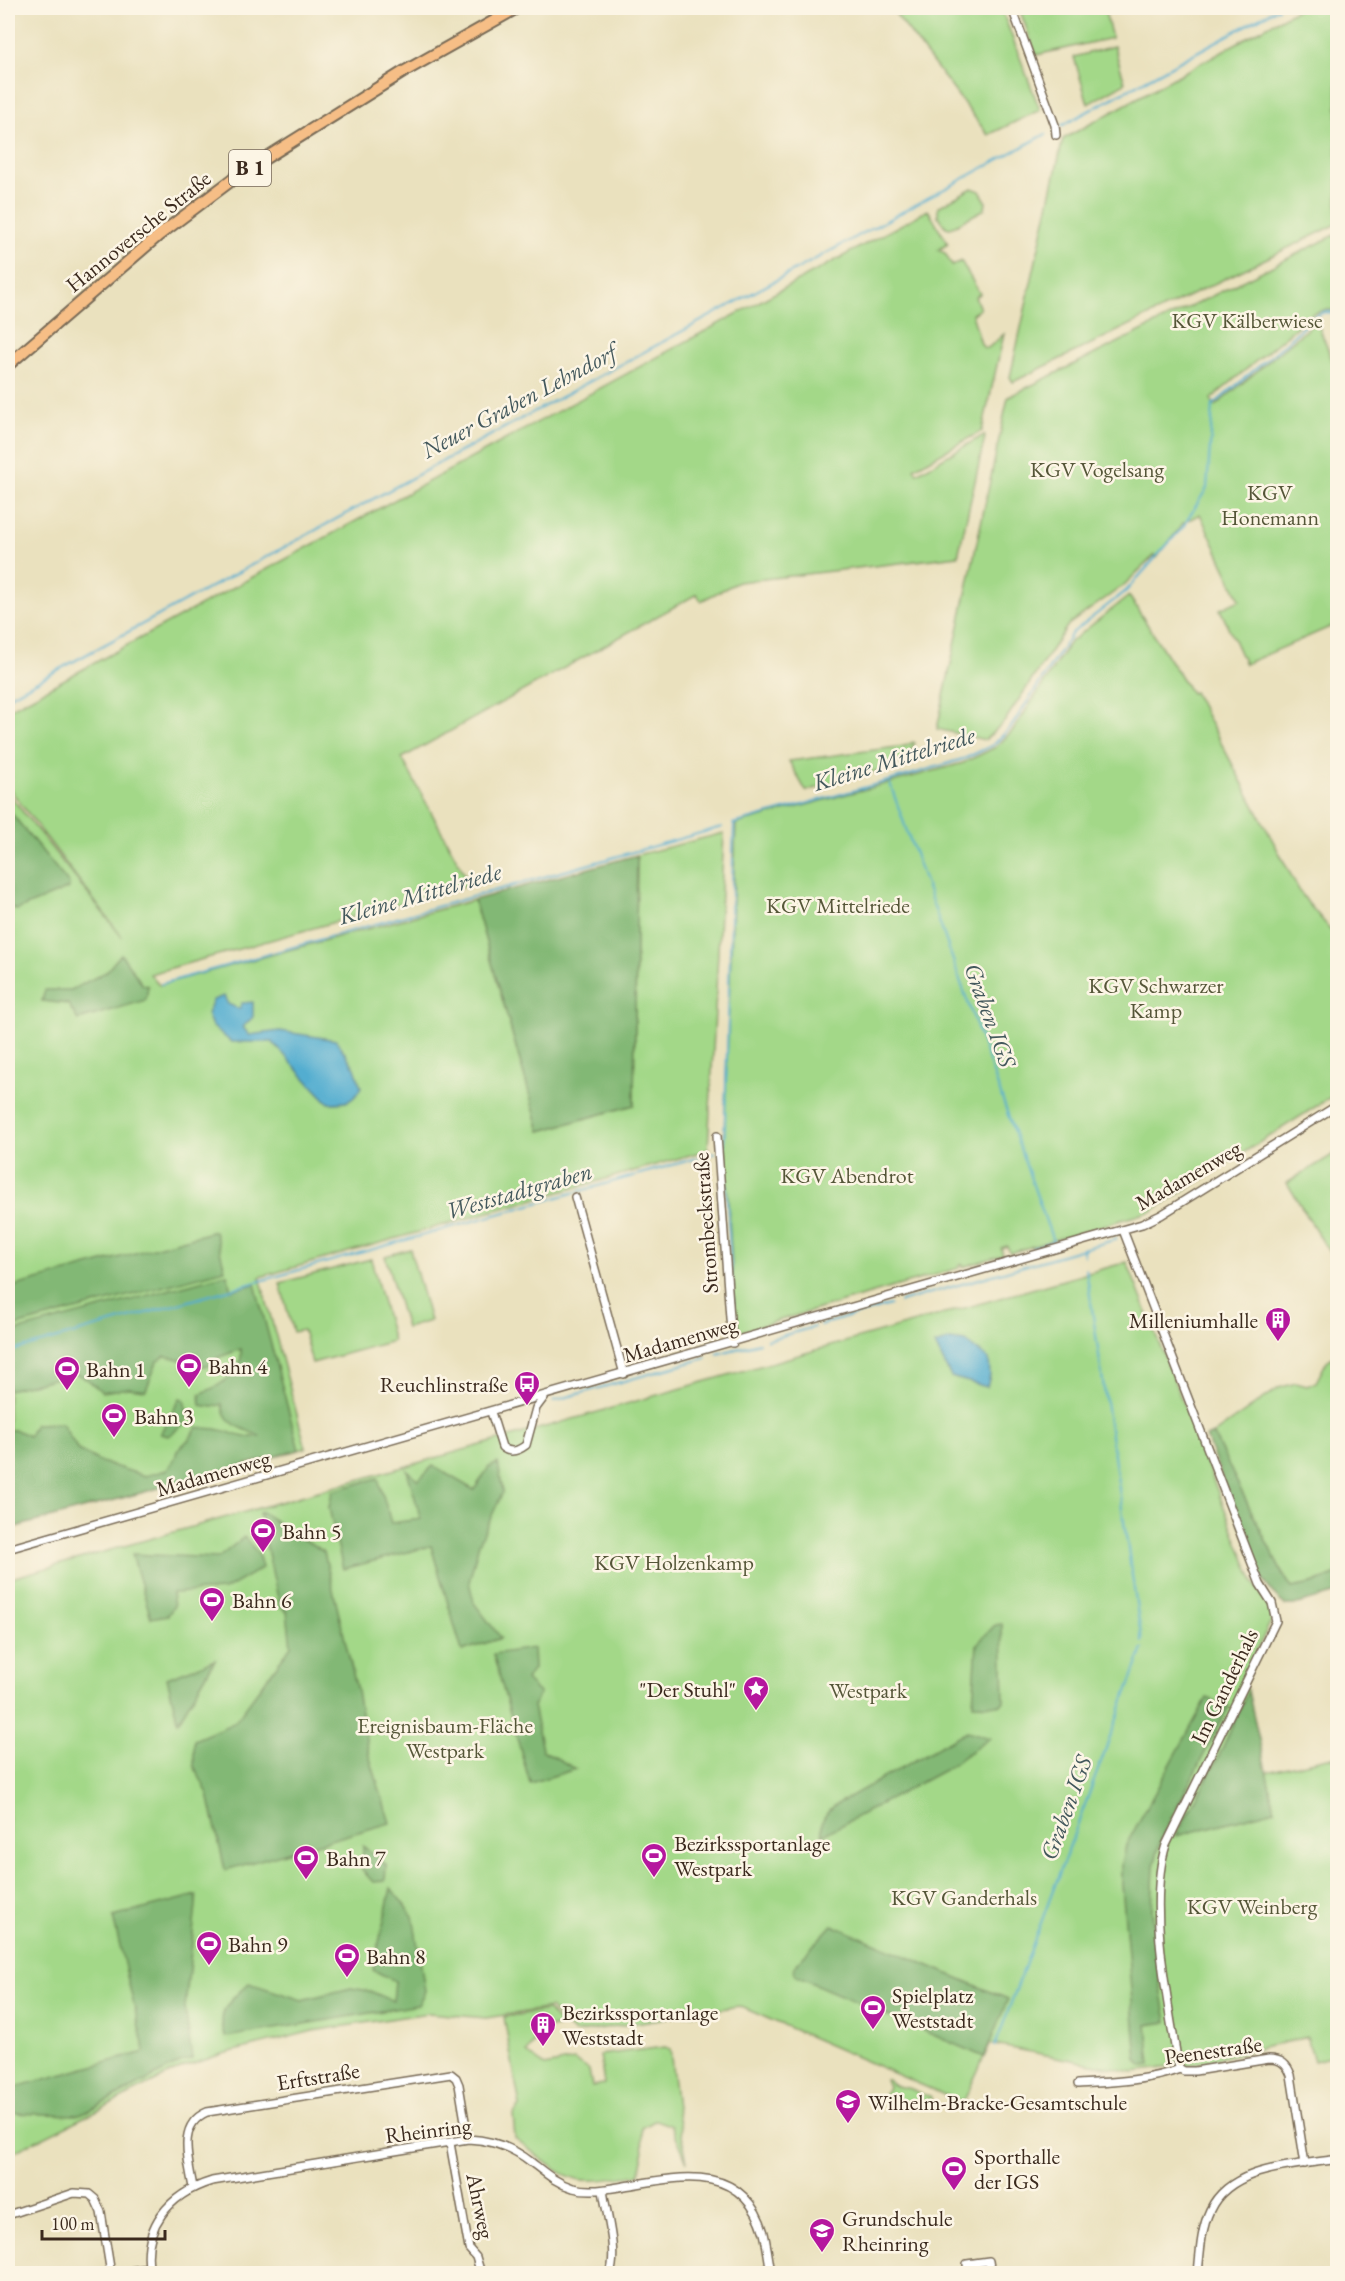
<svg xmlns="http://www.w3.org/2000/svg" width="1345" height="2281" viewBox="0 0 1345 2281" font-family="'EB Garamond',serif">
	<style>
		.green { fill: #a3d888; stroke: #6f8153; stroke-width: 1.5 }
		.forest { fill: #82b874; stroke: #5e7149; stroke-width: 1.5 }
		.water { fill: #52add0; stroke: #466c77; stroke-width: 1.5 }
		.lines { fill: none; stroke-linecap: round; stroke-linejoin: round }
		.stream { stroke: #52add0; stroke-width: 2 }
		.minor-casing { stroke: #786a56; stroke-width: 10 }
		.primary-casing { stroke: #786a56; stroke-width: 14 }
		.minor { stroke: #fff; stroke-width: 7 }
		.primary { stroke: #f6be86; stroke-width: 10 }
		.labels { text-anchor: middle; stroke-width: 5; stroke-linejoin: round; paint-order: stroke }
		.shield { fill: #fcf5e5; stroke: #75675a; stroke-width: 1.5 }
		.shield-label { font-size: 21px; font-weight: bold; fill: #3b2a1e }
		.street-label { font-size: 22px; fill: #3b2a1e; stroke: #fcf5e5 }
		.park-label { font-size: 22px; fill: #555638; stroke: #fcf5e5 }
		.poi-label { font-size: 22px; fill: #3b2a1e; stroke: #fcf5e5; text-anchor: start }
		.water-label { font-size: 24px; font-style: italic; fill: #43585c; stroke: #fcf5e5 }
	</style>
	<rect width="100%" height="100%" fill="#fcf5e5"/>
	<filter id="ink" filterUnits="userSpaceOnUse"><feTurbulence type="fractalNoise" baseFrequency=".0167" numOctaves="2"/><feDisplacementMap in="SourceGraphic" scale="12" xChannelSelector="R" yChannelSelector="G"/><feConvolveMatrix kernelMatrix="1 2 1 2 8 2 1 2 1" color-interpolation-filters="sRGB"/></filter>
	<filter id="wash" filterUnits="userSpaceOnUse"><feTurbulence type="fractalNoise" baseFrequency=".008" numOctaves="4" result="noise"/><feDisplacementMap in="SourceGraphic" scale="24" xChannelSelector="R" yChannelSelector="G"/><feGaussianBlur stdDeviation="1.35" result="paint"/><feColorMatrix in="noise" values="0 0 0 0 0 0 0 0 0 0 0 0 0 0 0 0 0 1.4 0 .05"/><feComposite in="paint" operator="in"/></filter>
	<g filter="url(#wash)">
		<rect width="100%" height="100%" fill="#eae1be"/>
		<path class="green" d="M891,8h110l39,102 -52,25z
			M1019,8h85l8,30 -76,17z
			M1300,8h37v216l-324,158 -3,-5 53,-238z
			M1114,46l11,37 -37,21 -14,-47z
			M972,188l8,3 6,10 -1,8 -35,19 -4,-1 -8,-11v-9z
			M928,210l20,34 -10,6 7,3 7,13 9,-5 19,33 -5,3 5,12 -8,5 9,30 3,4h4l16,-14 -22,97 -68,37 3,5 67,-38 1,2 -27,119 -220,26 -37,19 -4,-7 -295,164 68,126 -320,90 9,11 315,-85 66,231 94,-26 3,-250 87,-22 -16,317 -448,127 46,171 -298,81v-736l114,144 -114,-150v-77z
			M1335,235l3,8 -1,67h-13l-12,4 -101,85 4,7 99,-83 3,-1 20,50v252l-92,40 -25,-55 20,-9 -40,-86 -17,9 -26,35 -2,-3 -31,30 -56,40 -64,97 -19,18 -48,-11 71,-332z
			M1129,596l62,97 3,-1 105,198 9,13 29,34v156l-185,118 -142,42 -3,-7 -6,2 2,7 -40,12 -1,-3 -3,1v3l-223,65 -12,-198 12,-311 227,-61 33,-16 18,-18 56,-87z
			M913,742l2,1 -7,11 -14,12 -88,25 -17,-30 116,-15z
			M1337,1152v113l-50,-82z
			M410,1249l20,72 -24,7 -21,-72z
			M371,1259l22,82 -81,22 -9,-33 -10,2 -13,-49z
			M1127,1262l127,321 17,27v11l-29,60 6,10 -30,67 -42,77 99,-25 -9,-38 71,-16v299l-23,6 -7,-24 -112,27 -62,8 -143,-28 -27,59 -224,-97 -165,27 -24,-25 -64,10 -58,-5 -115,18 -91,23 -40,14 -174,87v-576z
			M1337,1354v220l-25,10 -20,4 -10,-15 -69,-139 66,-46 17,-5 11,3 9,-4 11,-21z
			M548,2010l14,16 -19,3 -16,24 18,13 29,-6 15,10 3,17 12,-3 -4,-29 65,-8 5,2 7,59 10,54 -15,-36 -16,-6 -14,8 1,32 -4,15c-19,2 -38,7 -56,5 -25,-3 -48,-27 -68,-42l-2,-23 7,-9 -16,-89z
			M885,2079h3c7,10 13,7 23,10 8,3 9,6 19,7l2,4h-14c-7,14 -28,7 -34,-6l4,-7z"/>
		<path class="forest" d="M8,809l61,75v4l-52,22 -9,-4z
			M637,855l-3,250 -94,26 -66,-231z
			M121,954l21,30 6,2 -2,14 -68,20 -10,-16 -26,-3 3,-11h26l35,-18z
			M215,1231l10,39 -217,58v-40z
			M227,1274l4,16 24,-6 44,166 -291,79v-99h8l13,6 6,-12 27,-1 16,27 23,12 44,14 22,-6 8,-12 2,-7 13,-13 7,-11c7,2 13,1 19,2 18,3 24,11 43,7 -16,-8 -35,-11 -37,-32l-9,3 -13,-2v-11c20,-8 44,-21 41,-45l-24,9 -8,8c-15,0 -29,-8 -44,-10l-8,6 -11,28 -17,-2 -27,4 -15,-13 -17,-8 -13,7 -49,12v-57z
			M180,1398l4,1 4,16 -5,10 -15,11 -8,-2z
			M1213,1434l69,139 10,15 20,-4 25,-10v19l-43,12h-9l-10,-9 -15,-20 -54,-139z
			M498,1463l5,29 -24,51 -10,39 5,21 27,35 -39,13 -31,-105 -88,23 -14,-61 3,-17 46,-13 13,45 30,-4 -14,-49 11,10 15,-14 41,24 15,-23z
			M259,1513h4l61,39 32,134 13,69 21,68 -165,47 -17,-76 -14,-28v-26l40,-17 57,-77 -4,-34 -7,-5z
			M244,1537l14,16 4,15 -38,22 -52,3 2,13 -6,9 -17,3 -19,-64 86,4z
			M1002,1624l2,77 -3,4 -28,-1 4,-60 18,-19z
			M533,1648l1,19 -8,13 14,14 -7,12 9,44 34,19 -46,14 -37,-129z
			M215,1660l-37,62 -11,-44z
			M1248,1691l27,119 -99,26 42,-78z
			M1207,1698l22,8 -67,130 -8,30 -2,43 5,56 10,57 -20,3 4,40 -9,1 -5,-6 -15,-175v-21l4,-19z
			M967,1731l23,7 -46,32 -121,65c-4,-14 2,-21 12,-30z
			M363,1846l23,19 -1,16 -12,1 -11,-12z
			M391,1888l22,28 12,75 -7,14 -192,32c-12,-26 5,-37 23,-54l53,17 49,-12 19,3 23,10 2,-20 -22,-11z
			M197,1895l-12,113 7,51 -10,3 -102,53 -72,-2v-24l137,-37 -32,-135z
			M832,1925l176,74 -24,58 -188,-81 -2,-6 2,-6z"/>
		<path class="water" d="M224,996l4,8 11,5 3,-6 11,-1v15l-10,10 6,8 31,-4 56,9 19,28 6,19c-8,16 -15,16 -32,16 -20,-19 -37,-41 -57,-61h-41l-19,-16 -5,-12 6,-14z
			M950,1340l16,2 23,17 1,16 -3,12 -36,-10 -16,-32z"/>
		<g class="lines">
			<path class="stream" d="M1061,126l217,-118
				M8,697l1038,-563
				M889,781l164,460 -20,7
				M733,824l180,-50 53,-16 27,-13 18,-18 61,-94 54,-42 57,-64 24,-39 6,-83 72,-61 27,-26 12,-6 14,1
				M161,984l561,-157
				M721,1151h3l10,-328
				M724,1151l11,181
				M1083,1250l1,6
				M1086,1269l56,373
				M900,1302l217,-63
				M820,1325l70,-20
				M767,1340l47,-13
				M8,1352l707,-199
				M717,1354l42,-11
				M553,1401l153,-43
				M995,2046l148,-397"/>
		</g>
	</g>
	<g filter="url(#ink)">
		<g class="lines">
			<defs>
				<path id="minor" d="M1012,8l43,117 1,10
					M717,1136l13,182 3,25
					M575,1197l49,177
					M1123,1230l137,354 12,19 4,18 -110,224c-19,59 2,158 12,219l2,5
					M491,1412l11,35c8,7 16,4 24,-2l10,-37 9,-12
					M8,1549l1134,-325 19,-9 177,-110
					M1078,2084c35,-2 69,-3 102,-15l4,2h11l74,-12c12,0 18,5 22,16l14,89
					M450,2143l19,106 7,8 5,17
					M193,2188c-4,-26 -17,-63 14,-76l244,-38 5,4 3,7 9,54
					M603,2190c3,23 15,61 7,84
					M8,2215l66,-22 15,1 6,5 6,13 10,62
					M112,2274l37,-6
					M150,2274c-9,-47 19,-80 62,-93l256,-42c23,1 44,8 63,23 13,10 25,21 42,26 19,5 39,0 58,-3 55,-10 113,-20 133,48 3,13 5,27 7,41
					M968,2274l-1,-10 22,-3 2,13
					M1198,2274c2,-21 3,-45 12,-64 21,-45 86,-44 128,-51"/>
				<path id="primary" d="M8,365l151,-130 81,-61 165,-103 112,-63"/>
			</defs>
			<use href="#minor" class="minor-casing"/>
			<use href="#primary" class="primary-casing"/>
			<use href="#minor" class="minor"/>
			<use href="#primary" class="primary"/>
		</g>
	</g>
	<defs>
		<symbol id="building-pin" viewBox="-11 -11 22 30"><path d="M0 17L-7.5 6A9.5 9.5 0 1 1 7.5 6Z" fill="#b5179e" stroke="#fcf5e5"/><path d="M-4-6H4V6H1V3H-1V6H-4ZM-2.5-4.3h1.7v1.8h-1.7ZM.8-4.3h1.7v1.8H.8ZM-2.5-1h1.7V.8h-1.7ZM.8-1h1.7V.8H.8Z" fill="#fff"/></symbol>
		<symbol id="stadium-pin" viewBox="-11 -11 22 30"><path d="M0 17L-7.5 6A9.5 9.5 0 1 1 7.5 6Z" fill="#b5179e" stroke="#fcf5e5"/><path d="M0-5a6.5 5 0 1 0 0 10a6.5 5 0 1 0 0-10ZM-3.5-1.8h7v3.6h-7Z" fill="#fff"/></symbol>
		<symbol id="bus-pin" viewBox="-11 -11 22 30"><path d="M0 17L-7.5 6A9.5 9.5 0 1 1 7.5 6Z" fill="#b5179e" stroke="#fcf5e5"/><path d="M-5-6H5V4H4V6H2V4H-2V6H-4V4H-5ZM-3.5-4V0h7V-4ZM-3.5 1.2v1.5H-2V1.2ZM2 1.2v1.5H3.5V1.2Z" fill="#fff"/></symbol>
		<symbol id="sight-pin" viewBox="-11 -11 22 30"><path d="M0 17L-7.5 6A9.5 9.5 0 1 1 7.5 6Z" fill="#b5179e" stroke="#fcf5e5"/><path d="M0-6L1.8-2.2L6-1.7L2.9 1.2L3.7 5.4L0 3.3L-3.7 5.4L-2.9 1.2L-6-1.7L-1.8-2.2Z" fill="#fff"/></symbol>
		<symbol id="school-pin" viewBox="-11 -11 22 30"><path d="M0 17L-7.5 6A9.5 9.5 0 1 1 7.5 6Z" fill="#b5179e" stroke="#fcf5e5"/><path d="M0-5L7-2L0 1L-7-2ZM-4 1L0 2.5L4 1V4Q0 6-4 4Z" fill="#fff"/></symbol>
	</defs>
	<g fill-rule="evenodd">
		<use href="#building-pin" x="1263" y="1305" width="30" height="40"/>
		<use href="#stadium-pin" x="174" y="1351" width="30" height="40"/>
		<use href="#stadium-pin" x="52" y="1354" width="30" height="40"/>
		<use href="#bus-pin" x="512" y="1369" width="30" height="40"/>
		<use href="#stadium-pin" x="99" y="1401" width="30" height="40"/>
		<use href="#stadium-pin" x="248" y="1516" width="30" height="40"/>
		<use href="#stadium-pin" x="197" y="1585" width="30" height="40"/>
		<use href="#sight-pin" x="741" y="1674" width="30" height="40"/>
		<use href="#stadium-pin" x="639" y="1841" width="30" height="40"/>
		<use href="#stadium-pin" x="291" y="1843" width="30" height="40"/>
		<use href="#stadium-pin" x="194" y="1929" width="30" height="40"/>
		<use href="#stadium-pin" x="332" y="1941" width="30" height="40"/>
		<use href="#stadium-pin" x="858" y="1993" width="30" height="40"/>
		<use href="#building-pin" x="528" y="2010" width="30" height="40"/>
		<use href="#school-pin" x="833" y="2087" width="30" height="40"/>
		<use href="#stadium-pin" x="939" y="2154" width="30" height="40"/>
		<use href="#school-pin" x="807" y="2216" width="30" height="40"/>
	</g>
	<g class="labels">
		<rect class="shield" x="229" y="150" width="42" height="36" rx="4.5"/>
		<g class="shield-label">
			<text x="250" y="175">B 1</text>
		</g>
		<g class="street-label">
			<text transform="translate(138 231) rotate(-39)" y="8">Hannoversche Straße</text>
			<text transform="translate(1188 1175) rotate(-30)" y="8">Madamenweg</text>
			<text transform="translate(705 1223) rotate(-94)" y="8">Strombeckstraße</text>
			<text transform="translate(680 1339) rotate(-16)" y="8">Madamenweg</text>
			<text transform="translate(213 1473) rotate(-16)" y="8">Madamenweg</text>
			<text transform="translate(1224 1686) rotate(-64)" y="8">Im Ganderhals</text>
			<text transform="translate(1213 2050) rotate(-8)" y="8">Peenestraße</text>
			<text transform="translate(318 2076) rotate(-9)" y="8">Erftstraße</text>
			<text transform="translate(428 2130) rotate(-7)" y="8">Rheinring</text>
			<text transform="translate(481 2206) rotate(78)" y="8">Ahrweg</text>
		</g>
		<g class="park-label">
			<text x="1247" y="328">KGV Kälberwiese</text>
			<text x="1097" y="477">KGV Vogelsang</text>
			<text x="1270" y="500">KGV<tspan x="1270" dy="25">Honemann</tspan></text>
			<text x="838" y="913">KGV Mittelriede</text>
			<text x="1156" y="993">KGV Schwarzer<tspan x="1156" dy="25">Kamp</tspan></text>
			<text x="847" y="1183">KGV Abendrot</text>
			<text x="674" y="1570">KGV Holzenkamp</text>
			<text x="868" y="1698">Westpark</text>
			<text x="445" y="1733">Ereignisbaum-Fläche<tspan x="445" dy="25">Westpark</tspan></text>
			<text x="964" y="1905">KGV Ganderhals</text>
			<text x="1252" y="1914">KGV Weinberg</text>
		</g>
		<g class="poi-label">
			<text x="1258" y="1328" text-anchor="end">Milleniumhalle</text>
			<text x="208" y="1374">Bahn 4</text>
			<text x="86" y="1377">Bahn 1</text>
			<text x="508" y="1392" text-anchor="end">Reuchlinstraße</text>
			<text x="134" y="1424">Bahn 3</text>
			<text x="282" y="1539">Bahn 5</text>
			<text x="232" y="1608">Bahn 6</text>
			<text x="736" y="1697" text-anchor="end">"Der Stuhl"</text>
			<text x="674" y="1851">Bezirkssportanlage<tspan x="674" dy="25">Westpark</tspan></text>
			<text x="326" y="1866">Bahn 7</text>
			<text x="228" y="1952">Bahn 9</text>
			<text x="366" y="1964">Bahn 8</text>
			<text x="892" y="2003">Spielplatz<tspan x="892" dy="25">Weststadt</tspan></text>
			<text x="562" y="2020">Bezirkssportanlage<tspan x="562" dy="25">Weststadt</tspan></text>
			<text x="868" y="2110">Wilhelm-Bracke-Gesamtschule</text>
			<text x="974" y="2164">Sporthalle<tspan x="974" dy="25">der IGS</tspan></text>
			<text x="842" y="2226">Grundschule<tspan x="842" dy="25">Rheinring</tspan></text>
		</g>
		<g class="water-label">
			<text transform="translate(519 401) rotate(-28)" y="8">Neuer Graben Lehndorf</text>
			<text transform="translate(894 759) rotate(-17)" y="8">Kleine Mittelriede</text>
			<text transform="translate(420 894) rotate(-16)" y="8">Kleine Mittelriede</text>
			<text transform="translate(990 1015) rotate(70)" y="8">Graben IGS</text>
			<text transform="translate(519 1191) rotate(-16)" y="8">Weststadtgraben</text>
			<text transform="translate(1066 1808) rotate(-70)" y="8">Graben IGS</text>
		</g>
	</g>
	<rect width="1345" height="2281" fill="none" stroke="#fcf5e5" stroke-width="30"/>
	<path d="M42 2230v9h123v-9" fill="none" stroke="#3b2a1e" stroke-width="3"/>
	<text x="51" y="2230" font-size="18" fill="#3b2a1e" stroke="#fcf5e5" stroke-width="4.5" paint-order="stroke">100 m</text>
</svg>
